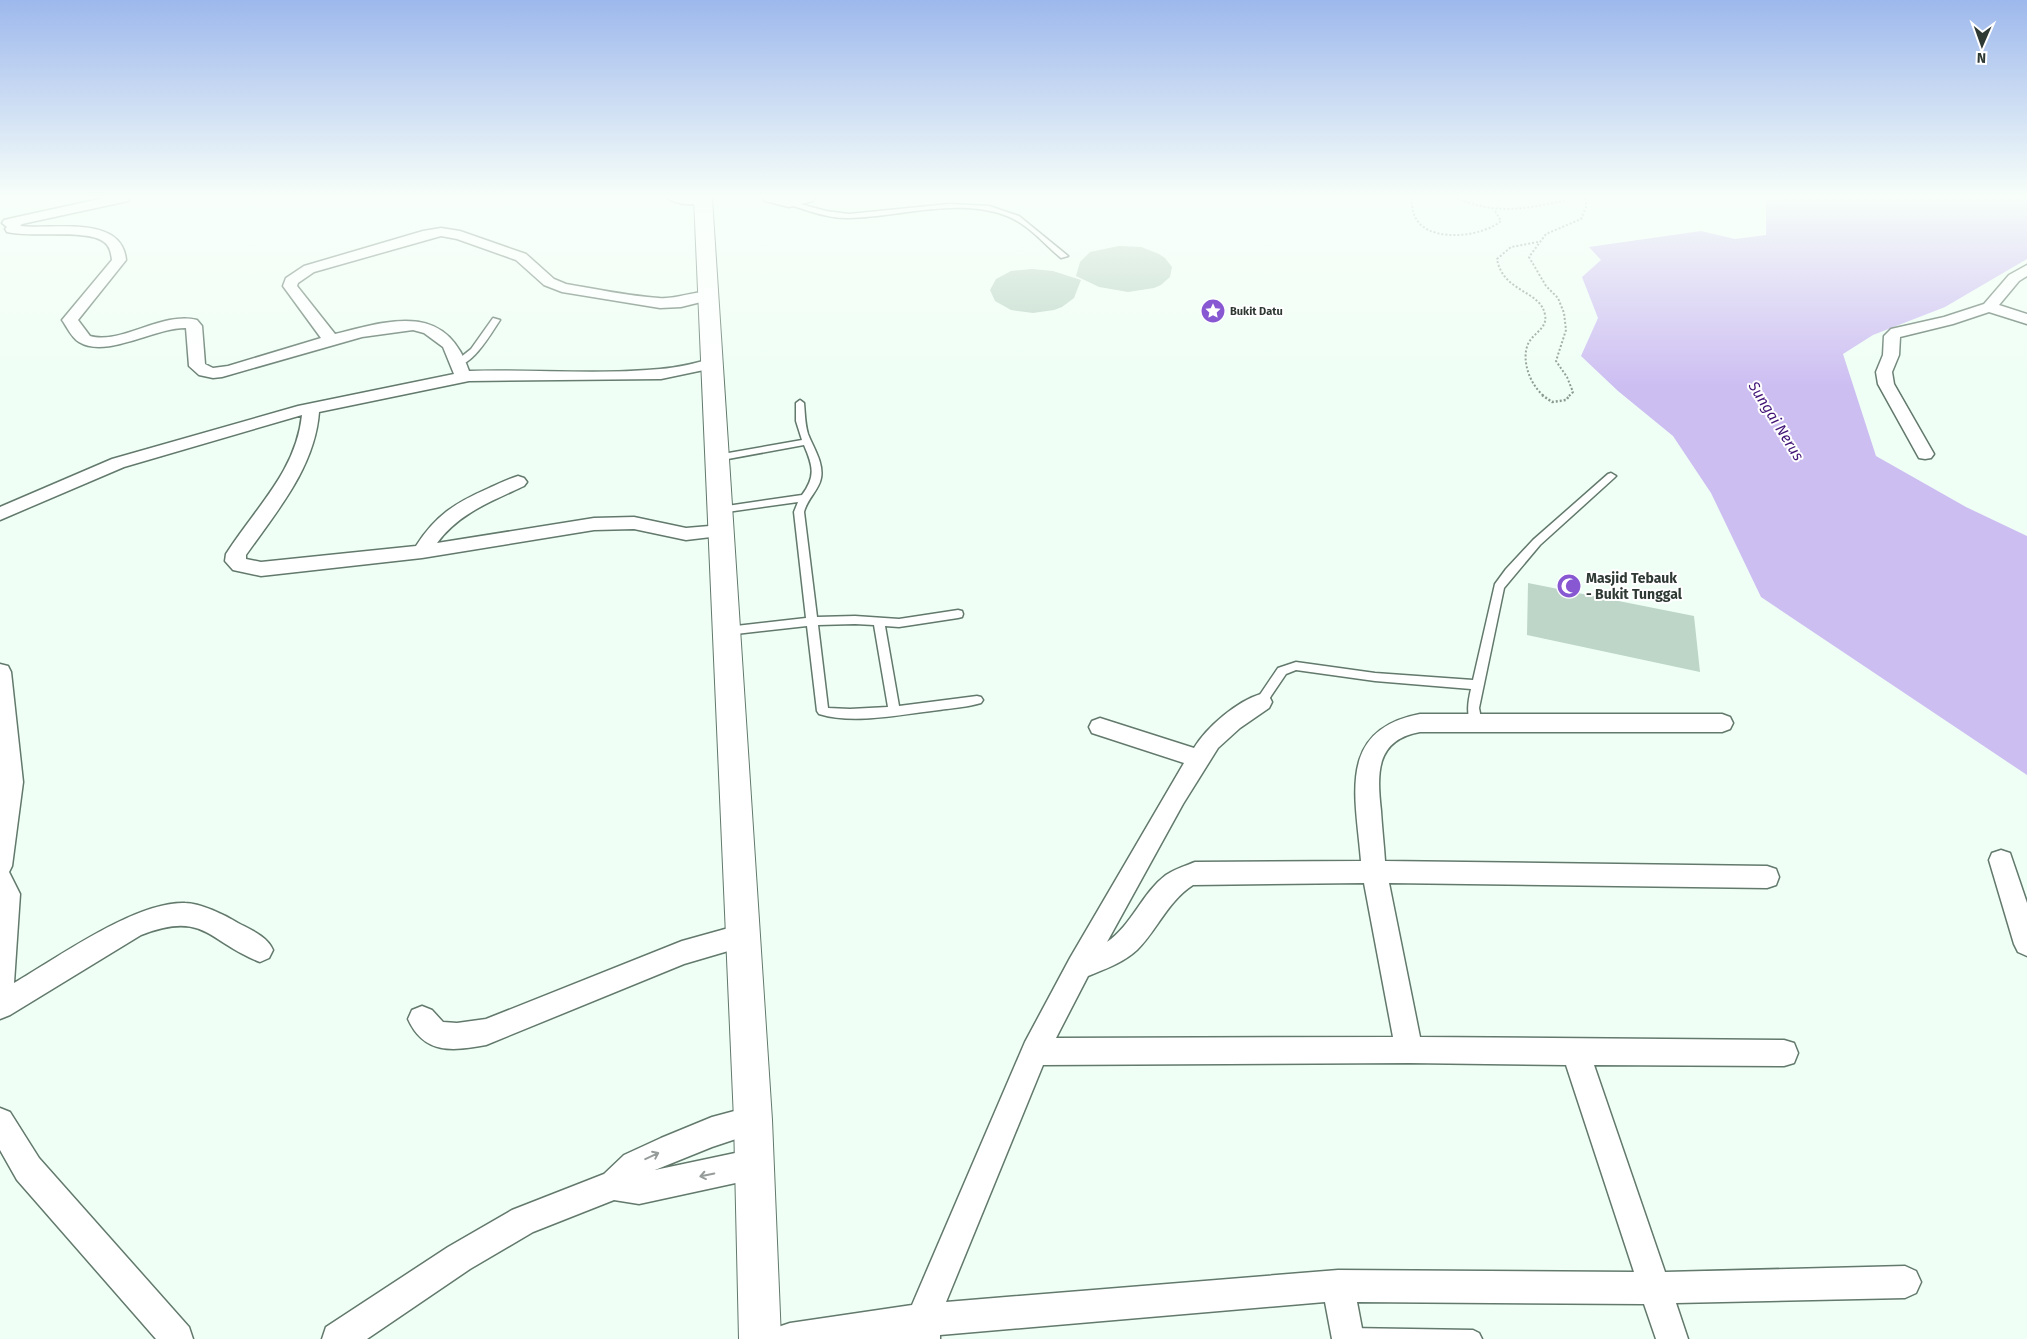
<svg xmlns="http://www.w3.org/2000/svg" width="2027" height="1339" viewBox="0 0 2027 1339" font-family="'Fira Sans',sans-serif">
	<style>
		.water { fill: #cdbef2 }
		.building { fill: #bdd6c7 }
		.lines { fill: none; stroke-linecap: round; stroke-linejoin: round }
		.service-casing { stroke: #62796c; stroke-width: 3 }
		.minor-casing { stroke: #62796c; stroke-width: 3 }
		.tertiary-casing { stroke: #62796c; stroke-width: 2 }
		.path-far1 { stroke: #8b9991; stroke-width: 2; stroke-dasharray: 2 2; stroke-linecap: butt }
		.path { stroke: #8b9991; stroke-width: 2.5; stroke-dasharray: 2 2; stroke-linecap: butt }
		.service { fill: #fff; fill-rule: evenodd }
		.minor { fill: #fff; fill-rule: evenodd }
		.tertiary { fill: #fff; fill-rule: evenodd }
		.oneway { stroke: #969c99 }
		.labels { text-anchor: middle; stroke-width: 4; stroke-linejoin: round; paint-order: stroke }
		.far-poi-label { font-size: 11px; font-weight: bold; fill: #2e3933; stroke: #fff; text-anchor: start }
		.poi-label { font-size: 14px; font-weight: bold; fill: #2e3933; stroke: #fff; text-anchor: start }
		.water-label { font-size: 15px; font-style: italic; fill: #411476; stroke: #fff }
	</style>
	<rect width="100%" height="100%" fill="#effff5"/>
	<path class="water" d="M1773,198h254v61l-82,48 -72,28 -30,19 33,102 90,51 61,29v239l-266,-178 -50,-104 -38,-57 -55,-45 -37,-35 17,-38 -16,-41 19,-17 -12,-13 112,-16 34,8 31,-4v-35z"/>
	<path class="building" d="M1119,246l22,1 18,7 6,4 7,9 -2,10 -9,8 -7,3 -26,4 -29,-5 -23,-11 4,-14 10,-10z
		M1032,269l21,2 28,9 -7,18 -12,9 -8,3 -21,3 -22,-3 -16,-9 -5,-11 6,-11 15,-8z
		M1528,583l166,33 6,56 -173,-37z"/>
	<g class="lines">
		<defs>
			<path id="service" d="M789,201l37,10 23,3 100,-10 40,2 30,10 49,40 -7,2c-17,-14 -33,-34 -54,-42 -50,-19 -106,1 -157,2 -22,1 -43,-8 -63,-14l-2,-1z
				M493,318l7,2c-8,12 -28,47 -44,45v-4l15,-12z
				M800,400l4,3c1,11 1,21 4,31 5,13 16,29 13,44 -2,12 -14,21 -17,34l13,105 38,-1 44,3 59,-9 4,1 1,3 -1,3 -4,1 -59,9 -14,-1 14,80 78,-10 4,1 2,3 -2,3c-13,4 -28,5 -42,7 -36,4 -85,15 -120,4l-2,-3 -10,-85 -80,9 -4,-1 -1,-3 1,-3 4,-1 79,-9 -12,-106 4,-10 -78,11 -5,-3 5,-3 82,-12c14,-19 11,-29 2,-50l-87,16 -5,-3 5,-3 85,-15 -6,-19v-18zM855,624l19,1 14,82 -38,2 -22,-1 -10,-83z
				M1611,473l5,3 -2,2 -74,67 -36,43 -25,120 3,16 -2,3h-8c-6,-13 -4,-25 -1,-38l-96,-8 -79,-11 -10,4 -21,31h-8l-2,-3 2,-3 21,-31 18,-6 79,11 98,7 22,-96 11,-15 27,-29 75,-66z
				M1349,1328l124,2 6,3 3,6h-141l2,-8z"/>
			<path id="minor" d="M104,198h26l-2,3 -106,23 -2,2c32,4 102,-12 106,34l-48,60 12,16c31,9 72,-25 107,-16l5,6 3,38 8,4 15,-2 93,-28 -38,-52 3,-8 18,-12 119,-35 18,-3 19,3 66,23 28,25 12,5c30,5 62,12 93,14 17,2 39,-9 54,-5l2,3 -2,3 -32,8 -21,1 -98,-16 -18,-7 -28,-25 -59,-21 -16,-3 -127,36 -16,11 -1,3 38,48c56,-14 111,-32 134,37 63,-2 128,4 191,-2 17,-1 35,-6 52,-10l6,2 2,3 -2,3 -57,12 -192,2 -150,31c-4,55 -42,99 -73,143v4l15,3 155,-16c20,-31 39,-43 73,-58 9,-4 19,-9 29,-12l6,2 3,4 -3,4c-32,15 -65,27 -87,57l157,-25 40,-1 52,11 35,-3 7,2 2,4 -2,4 -42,5 -52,-11 -40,1 -172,28 -161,18 -28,-6 -8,-9 1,-7c29,-46 70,-82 76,-139l-178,52 -124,53v-13l112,-48 186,-53 156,-32 -11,-27 -19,-14 -11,-3 -51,7 -140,40 -9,1 -14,-3 -10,-9 -3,-38c-30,-1 -80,31 -107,14 -7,-4 -12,-15 -17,-22l50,-60c-1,-7 -2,-14 -8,-18 -16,-13 -72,-4 -97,-10l-2,-3 2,-2 -5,-4 2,-3 13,-3z
				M668,198h40l2,2c-7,7 -35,5 -42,-2z
				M763,198h52l-2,3 -24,6 -24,-6z
				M2027,265v11l-8,5 -20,24 28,9v10l-38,-12 -36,12 -53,13 -1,18 -7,17 2,12 40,70 -3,4 -6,1 -6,-1 -41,-74 -2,-12 7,-17 1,-19 7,-7 53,-12 40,-13 25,-29z
				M0,664l8,2 3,6 12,110 -11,84 -3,6 11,22 -6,89c43,-25 122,-82 171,-80 15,0 40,12 53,20 13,7 29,13 35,27l-4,8 -9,4c-52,-20 -55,-52 -119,-27l-131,80 -10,4z
				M1261,694l8,2 3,6 -3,6 -29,20 -22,20 -35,56 -76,138c25,-17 35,-49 59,-67 9,-6 19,-9 29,-13l166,-1c-5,-64 -25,-131 59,-147h302l8,3 3,6 -3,6 -8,3h-302c-45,8 -43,42 -39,79 1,17 3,34 4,50l382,5 9,3 3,8 -3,8 -9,3 -378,-5 31,154 364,3 10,3 4,10 -4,10 -10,3 -190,-1 71,207 240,-6 11,5 5,11 -5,11 -11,5 -229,5 12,36h-32l-12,-35 -287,-2 7,37h-32l-7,-37 -385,33v4h-166l4,-12 12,-4 122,-18 113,-263 45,-84 114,-195 -92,-30 -3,-6 3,-6 8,-3 94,30c13,-21 43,-47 67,-54zM1364,883l29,154 -337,1 32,-62c17,-7 35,-13 49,-26 21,-21 30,-48 56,-65zM1409,1063l157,2 68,207 -296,-2 -392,32 97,-237z
				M2001,850l9,3 17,50v53l-9,-4 -4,-8 -25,-84 3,-7z
				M743,924l9,4 4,8 -4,8 -68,20 -198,81c-33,6 -62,10 -78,-26l4,-9 10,-4 10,4 11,12 14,1 29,-4 196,-78z
				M753,1106l10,4 4,10 -4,10 -51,17 -57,23 99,-21 10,5 5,10 -5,10 -10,5 -115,25 -25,-4 -81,32 -63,37 -103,70h-45l4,-12 122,-80 64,-37 92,-36 20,-19 37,-17 51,-21z
				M0,1108l10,4 29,46 150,169 4,12h-37l-139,-159 -17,-30z"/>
			<path id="tertiary" d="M694,198h18l60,922 9,219h-42l-5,-219z"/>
		</defs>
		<use href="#service" class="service-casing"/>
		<use href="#minor" class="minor-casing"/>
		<use href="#tertiary" class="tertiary-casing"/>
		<path class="path-far1" d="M1411,198c1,9 2,19 9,26 18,18 63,12 81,-3l-6,-10
			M1457,198c38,17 67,11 106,3l3,-3
			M1538,242l-27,5 -14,12c6,34 44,31 48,56 3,13 -12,18 -17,29 -7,16 2,41 16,52
			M1569,396l4,-4 -6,-15 -11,-16 10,-31 -2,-17 -6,-15 -12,-12 -17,-29 17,-23 35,-15 5,-12v-9"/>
		<path class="path" d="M1542,395l10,7 14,-2 4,-5"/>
		<use href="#service" class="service"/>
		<use href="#minor" class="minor"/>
		<use href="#tertiary" class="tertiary"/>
	</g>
	<defs><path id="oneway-shaft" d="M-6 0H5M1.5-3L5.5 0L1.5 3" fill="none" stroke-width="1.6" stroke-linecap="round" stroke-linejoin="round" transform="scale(1.25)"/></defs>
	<g class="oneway">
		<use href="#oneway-shaft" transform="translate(652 1156) rotate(-25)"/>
		<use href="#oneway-shaft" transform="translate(707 1175) rotate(168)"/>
	</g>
	<linearGradient id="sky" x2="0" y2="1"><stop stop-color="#9db8ec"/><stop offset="0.51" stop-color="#f8fffa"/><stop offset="1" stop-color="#f8fffa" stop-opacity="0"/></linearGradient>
	<rect width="2027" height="386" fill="url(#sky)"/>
	<defs>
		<symbol id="sight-disc" viewBox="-11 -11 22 22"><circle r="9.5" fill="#8758d2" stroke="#fff"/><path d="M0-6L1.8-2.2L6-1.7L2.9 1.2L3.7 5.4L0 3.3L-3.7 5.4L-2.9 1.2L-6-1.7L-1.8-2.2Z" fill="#fff"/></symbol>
		<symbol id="mosque-disc" viewBox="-11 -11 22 22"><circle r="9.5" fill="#8758d2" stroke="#fff"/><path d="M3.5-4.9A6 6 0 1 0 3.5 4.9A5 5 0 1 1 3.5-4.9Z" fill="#fff"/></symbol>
	</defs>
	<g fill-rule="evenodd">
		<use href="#sight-disc" x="1199" y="297" width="28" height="28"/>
		<use href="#mosque-disc" x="1555" y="572" width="28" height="28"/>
	</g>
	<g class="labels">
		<g class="far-poi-label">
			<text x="1230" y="315">Bukit Datu</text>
		</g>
		<g class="poi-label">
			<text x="1586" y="583">Masjid Tebauk<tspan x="1586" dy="16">- Bukit Tunggal</tspan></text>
		</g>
		<g class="water-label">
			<text transform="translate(1776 421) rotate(58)" y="5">Sungai Nerus</text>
		</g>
	</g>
	<g transform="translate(1982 45) rotate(182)" stroke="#ffffff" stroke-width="4" paint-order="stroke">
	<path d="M0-4L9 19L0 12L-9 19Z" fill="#2e3933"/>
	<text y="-8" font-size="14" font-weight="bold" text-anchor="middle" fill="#2e3933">N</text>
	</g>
</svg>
